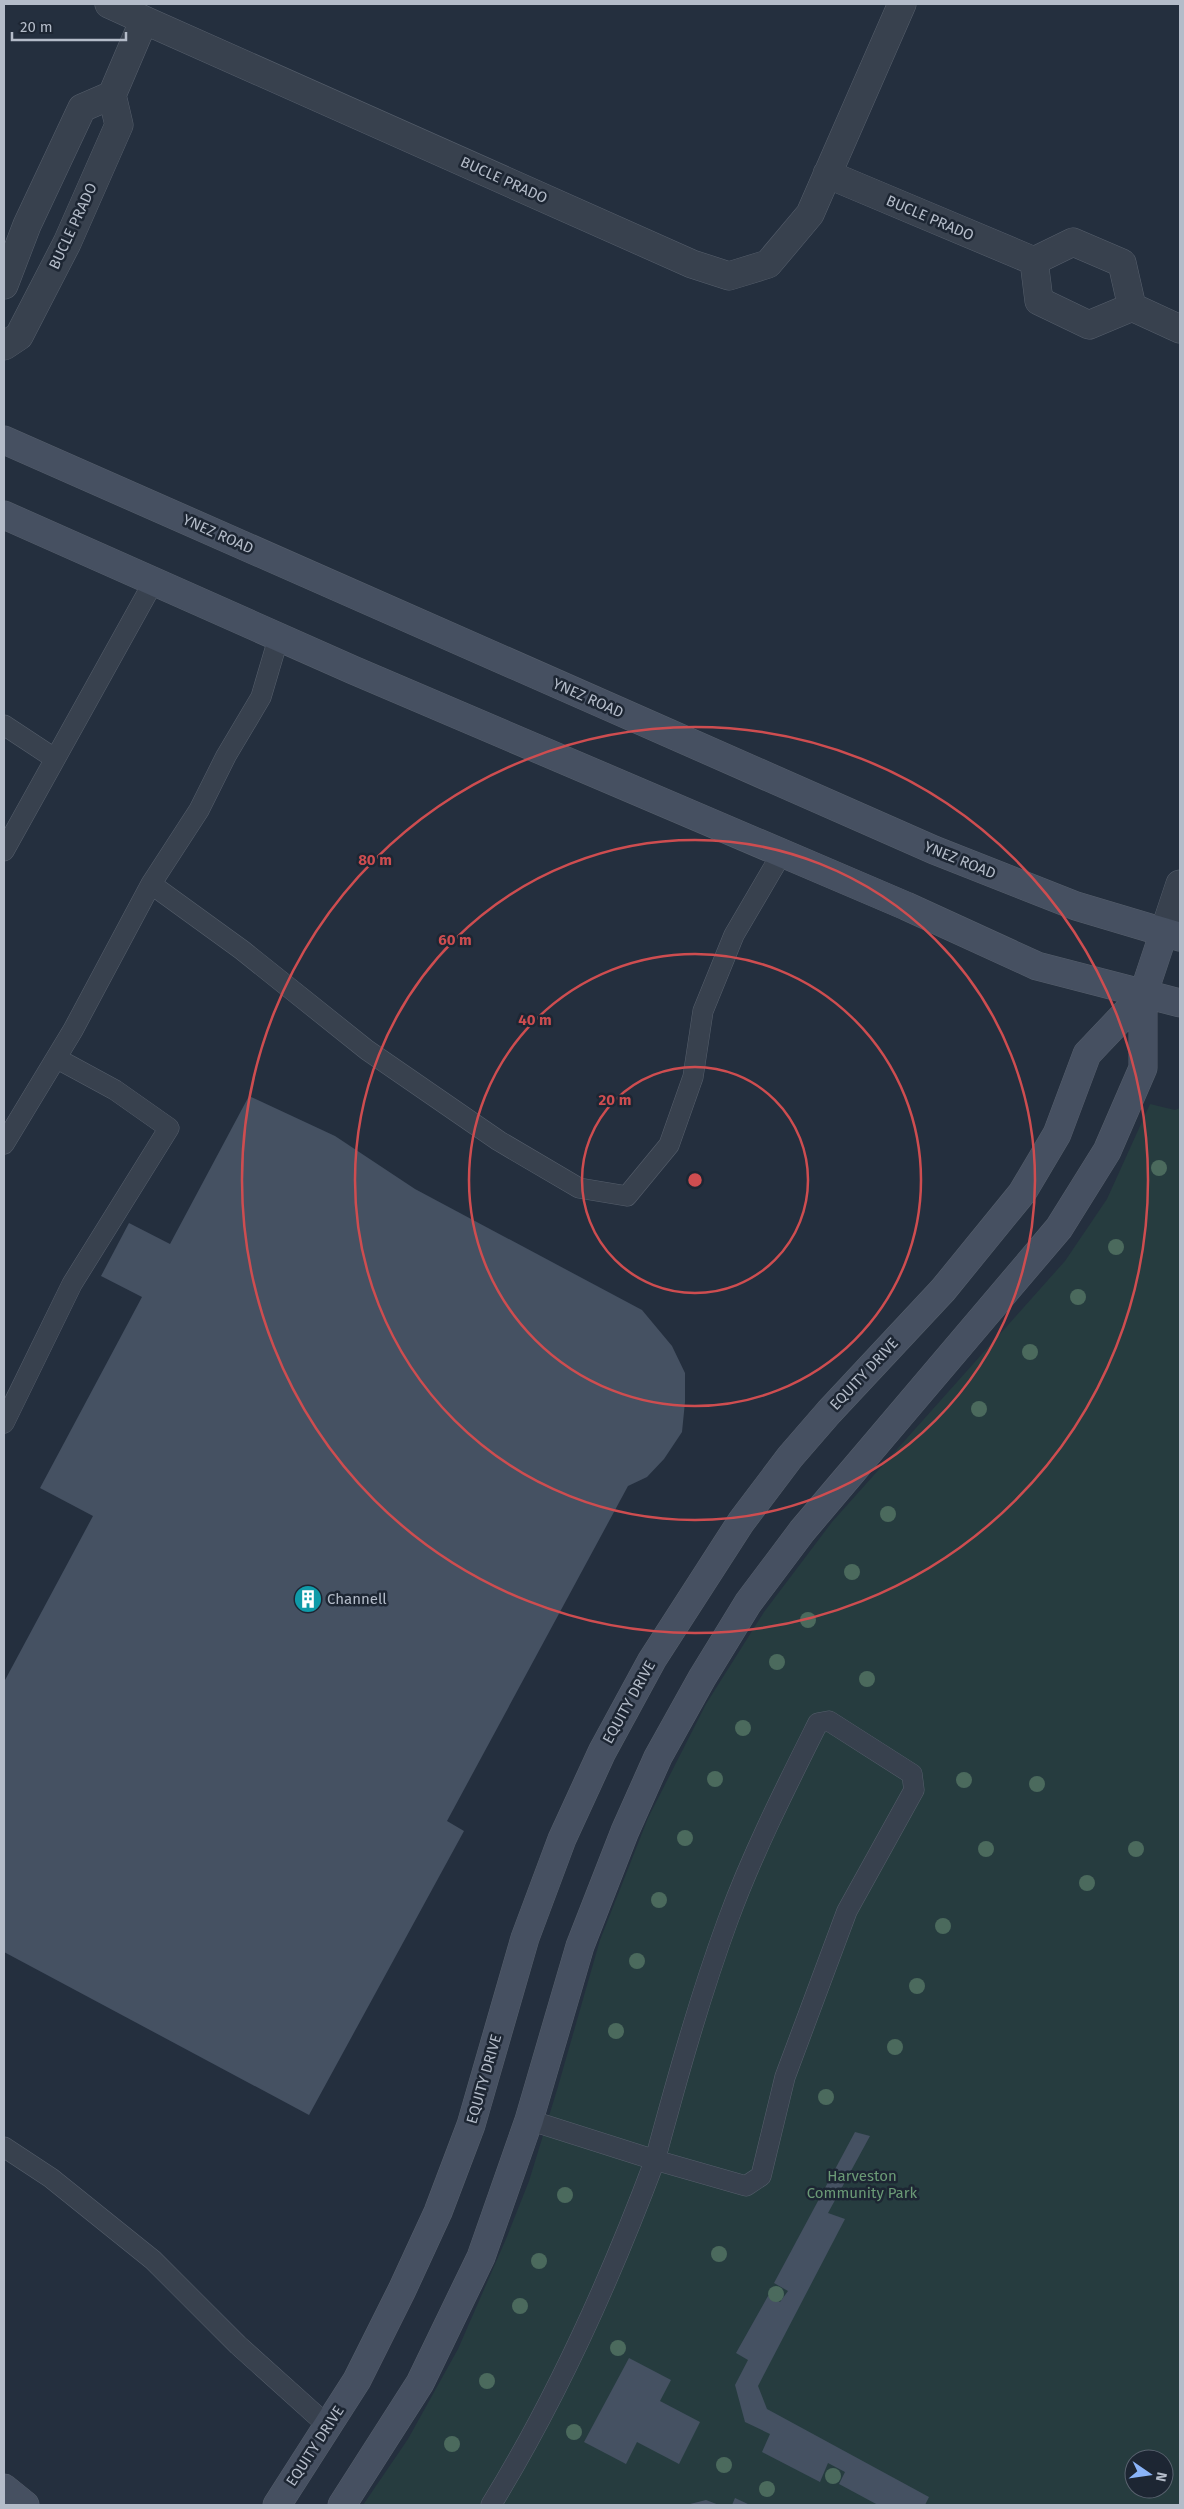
<svg xmlns="http://www.w3.org/2000/svg" width="1184" height="2509" viewBox="0 0 1184 2509" font-family="'Fira Sans',sans-serif">
	<style>
		.green { fill: #263c3f; fill-rule: evenodd }
		.building { fill: #455162 }
		.lines { fill: none; stroke-linecap: round; stroke-linejoin: round }
		.lane-casing { stroke: #565f6c; stroke-width: 21 }
		.street-casing { stroke: #565f6c; stroke-width: 29 }
		.secondary-casing { stroke: #565f6c; stroke-width: 29 }
		.lane { stroke: #38414e; stroke-width: 20 }
		.street { stroke: #38414e; stroke-width: 28 }
		.secondary { stroke: #465061; stroke-width: 28 }
		.tree { fill: #4b6a5d }
		.ring { fill: none; stroke: #ce4d50; stroke-width: 2.5 }
		.labels { text-anchor: middle; stroke-width: 5; stroke-linejoin: round; paint-order: stroke }
		.street-label { font-size: 15px; fill: #b4bcc9; stroke: #1d2633 }
		.poi-label { font-size: 15px; fill: #b4bcc9; stroke: #1d2633; text-anchor: start }
		.park-label { font-size: 15px; fill: #6b9a76; stroke: #1d2633 }
		.centre { fill: #ce4d50; stroke: #1d2633; stroke-width: 2.5 }
		.ring-label { font-size: 15px; text-anchor: middle; font-weight: bold; fill: #ce4d50; stroke: #1d2633; stroke-width: 5; stroke-linejoin: round; paint-order: stroke }
	</style>
	<rect width="100%" height="100%" fill="#242f3e"/>
	<path class="green" d="M1150,1104l25,6 5,-2v1397h-817l45,-66 50,-90 48,-110 23,-58 28,-91 43,-150 48,-122 58,-114 58,-92 68,-90 233,-261 42,-62zM1134,2459h30v30h-30z"/>
	<path class="building" d="M249,1096l86,40 80,53 227,121 30,36 13,27v29l-3,30 -18,27 -17,18 -19,9 -181,335 17,10 -155,284 -305,-163v-270l89,-166 -53,-28 102,-191 -41,-21 28,-53 41,21z
		M855,2132l15,4 -42,77 17,6 -87,167 9,23 162,88 -4,8h-47l-39,-21 6,-12 -17,-9 -8,19 -58,-30 8,-18 -25,-12 -10,-37 13,-25 -12,-7 32,-57 12,6 8,-11 -14,-8z
		M629,2358l42,22 -11,21 40,21 -21,42 -42,-22 -11,22 -42,-22z
		M735,2498l15,7h-18z
		M706,2500l13,5h-33z"/>
	<g class="lines">
		<defs>
			<path id="lane" d="M279,636l-18,61 -35,59 -27,54 -48,74 91,66 125,100 132,91 80,47 48,8 42,-51 24,-68 10,-66 31,-76 48,-82
				M4,725l50,33
				M4,851l150,-270
				M4,1144l69,-114 78,-146
				M4,1423l68,-139 97,-156 -54,-38 -59,-32
				M829,1721l83,53 2,16 -67,121 -62,166 -24,99 -15,10 -91,-26c22,-81 44,-161 73,-240 25,-68 58,-133 90,-197z
				M4,2147l47,31 102,82 85,85 90,81
				M491,2505c67,-109 119,-225 164,-345l-126,-40"/>
			<path id="street" d="M144,20l548,244 37,12 39,-12 42,-50 92,-210
				M827,174l207,87 5,40 50,24 43,-18 48,22
				M1034,261l39,-19 49,21 10,44
				M4,285l23,-60 55,-117 30,-13
				M4,346l15,-10 48,-93 52,-118 -7,-30 32,-75 -35,-16
				M1164,932l16,-48"/>
			<path id="secondary" d="M4,440l930,410 142,56 104,31
				M4,515l349,155 553,236 131,60 143,37
				M4,2488l21,17
				M277,2505l80,-125 45,-90 36,-78 33,-87 54,-187 37,-99 40,-87 50,-92 89,-138 49,-65 39,-45 114,-122 79,-97 35,-59 30,-80 56,-59
				M342,2505l78,-122 61,-126 48,-137 51,-174 45,-115 33,-74 44,-79 46,-75 54,-72 257,-303 48,-77 36,-83v-73l21,-63"/>
		</defs>
		<use href="#lane" class="lane-casing"/>
		<use href="#street" class="street-casing"/>
		<use href="#secondary" class="secondary-casing"/>
		<use href="#lane" class="lane"/>
		<use href="#street" class="street"/>
		<use href="#secondary" class="secondary"/>
	</g>
	<g class="tree">
		<circle cx="1159" cy="1168" r="8"/>
		<circle cx="1116" cy="1247" r="8"/>
		<circle cx="1078" cy="1297" r="8"/>
		<circle cx="1030" cy="1352" r="8"/>
		<circle cx="979" cy="1409" r="8"/>
		<circle cx="888" cy="1514" r="8"/>
		<circle cx="852" cy="1572" r="8"/>
		<circle cx="808" cy="1620" r="8"/>
		<circle cx="777" cy="1662" r="8"/>
		<circle cx="867" cy="1679" r="8"/>
		<circle cx="743" cy="1728" r="8"/>
		<circle cx="715" cy="1779" r="8"/>
		<circle cx="964" cy="1780" r="8"/>
		<circle cx="1037" cy="1784" r="8"/>
		<circle cx="685" cy="1838" r="8"/>
		<circle cx="986" cy="1849" r="8"/>
		<circle cx="1136" cy="1849" r="8"/>
		<circle cx="1087" cy="1883" r="8"/>
		<circle cx="659" cy="1900" r="8"/>
		<circle cx="943" cy="1926" r="8"/>
		<circle cx="637" cy="1961" r="8"/>
		<circle cx="917" cy="1986" r="8"/>
		<circle cx="616" cy="2031" r="8"/>
		<circle cx="895" cy="2047" r="8"/>
		<circle cx="826" cy="2097" r="8"/>
		<circle cx="565" cy="2195" r="8"/>
		<circle cx="719" cy="2254" r="8"/>
		<circle cx="539" cy="2261" r="8"/>
		<circle cx="776" cy="2294" r="8"/>
		<circle cx="520" cy="2306" r="8"/>
		<circle cx="618" cy="2348" r="8"/>
		<circle cx="487" cy="2381" r="8"/>
		<circle cx="574" cy="2432" r="8"/>
		<circle cx="452" cy="2444" r="8"/>
		<circle cx="724" cy="2465" r="8"/>
		<circle cx="833" cy="2476" r="8"/>
		<circle cx="767" cy="2489" r="8"/>
	</g>
	<g class="ring">
		<circle cx="695" cy="1180" r="113"/>
		<circle cx="695" cy="1180" r="226"/>
		<circle cx="695" cy="1180" r="340"/>
		<circle cx="695" cy="1180" r="453"/>
	</g>
	<defs>
		<symbol id="building-disc" viewBox="-11 -11 22 22"><circle r="9.5" fill="#0f9aa8" stroke="#1d2633"/><path d="M-4-6H4V6H1V3H-1V6H-4ZM-2.5-4.3h1.7v1.8h-1.7ZM.8-4.3h1.7v1.8H.8ZM-2.5-1h1.7V.8h-1.7ZM.8-1h1.7V.8H.8Z" fill="#fff"/></symbol>
	</defs>
	<g fill-rule="evenodd">
		<use href="#building-disc" x="292" y="1583" width="32" height="32"/>
	</g>
	<g class="labels">
		<g class="street-label">
			<text transform="translate(504 180) rotate(24)" y="5">BUCLE PRADO</text>
			<text transform="translate(930 218) rotate(23)" y="5">BUCLE PRADO</text>
			<text transform="translate(73 226) rotate(-65)" y="5">BUCLE PRADO</text>
			<text transform="translate(218 534) rotate(24)" y="5">YNEZ ROAD</text>
			<text transform="translate(588 698) rotate(24)" y="5">YNEZ ROAD</text>
			<text transform="translate(960 860) rotate(22)" y="5">YNEZ ROAD</text>
			<text transform="translate(864 1374) rotate(-47)" y="5">EQUITY DRIVE</text>
			<text transform="translate(629 1702) rotate(-61)" y="5">EQUITY DRIVE</text>
			<text transform="translate(484 2079) rotate(-74)" y="5">EQUITY DRIVE</text>
			<text transform="translate(315 2446) rotate(-57)" y="5">EQUITY DRIVE</text>
		</g>
		<g class="poi-label">
			<text x="327" y="1604">Channell</text>
		</g>
		<g class="park-label">
			<text x="862" y="2181">Harveston<tspan x="862" dy="17">Community Park</tspan></text>
		</g>
	</g>
	<circle cx="695" cy="1180" r="8" class="centre"/>
	<g class="ring-label">
		<text x="375" y="865">80 m</text>
		<text x="455" y="945">60 m</text>
		<text x="535" y="1025">40 m</text>
		<text x="615" y="1105">20 m</text>
	</g>
	<rect width="1184" height="2509" fill="none" stroke="#b4bcc9" stroke-width="10"/>
	<g transform="translate(1149 2474) rotate(103)"><circle r="24" fill="#1d2633" stroke="#59626f"/>
	<path d="M0-4L9 19L0 12L-9 19Z" fill="#8ab4f8"/>
	<text y="-8" font-size="14" font-weight="bold" text-anchor="middle" fill="#b4bcc9">N</text>
	</g>
	<path d="M12 32v8h114v-8" fill="none" stroke="#b4bcc9" stroke-width="2.5"/>
	<text x="20" y="32" font-size="15" fill="#b4bcc9" stroke="#1d2633" stroke-width="4" paint-order="stroke">20 m</text>
</svg>
